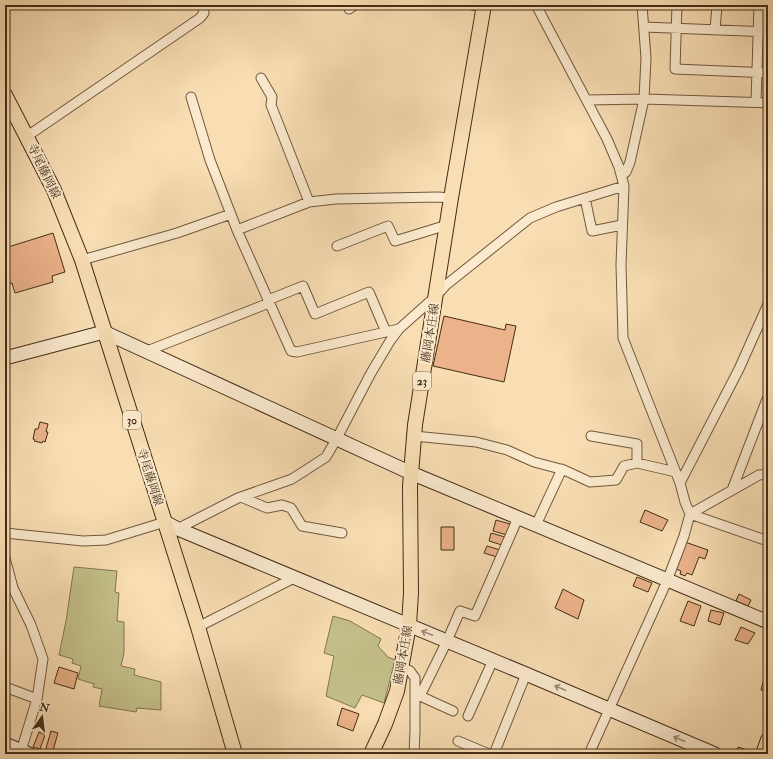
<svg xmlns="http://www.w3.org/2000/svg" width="773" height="759" viewBox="0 0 773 759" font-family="'IM FELL Double Pica','Noto Serif JP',serif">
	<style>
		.green { fill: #c4c089; stroke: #847650 }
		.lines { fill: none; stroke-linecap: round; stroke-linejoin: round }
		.stream { stroke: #7a8273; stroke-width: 2.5 }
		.building { fill: #ecb38a; stroke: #442c16 }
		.street-casing { stroke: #71583e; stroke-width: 11 }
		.secondary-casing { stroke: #442c16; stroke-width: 15 }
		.primary-casing { stroke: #442c16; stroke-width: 16 }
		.street { stroke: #fbeace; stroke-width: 9 }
		.secondary { stroke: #fbeace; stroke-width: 13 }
		.primary { stroke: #f9deb4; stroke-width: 14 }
		.oneway { stroke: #a08b72 }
		.labels { text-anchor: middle; stroke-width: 4; stroke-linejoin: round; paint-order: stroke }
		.shield { fill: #fbeace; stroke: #7b654d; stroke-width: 1 }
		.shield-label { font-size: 11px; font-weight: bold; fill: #442c16 }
		.street-label { font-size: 12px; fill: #442c16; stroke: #fbeace }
	</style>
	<rect width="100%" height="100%" fill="#f9deb4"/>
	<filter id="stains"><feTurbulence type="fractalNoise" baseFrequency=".005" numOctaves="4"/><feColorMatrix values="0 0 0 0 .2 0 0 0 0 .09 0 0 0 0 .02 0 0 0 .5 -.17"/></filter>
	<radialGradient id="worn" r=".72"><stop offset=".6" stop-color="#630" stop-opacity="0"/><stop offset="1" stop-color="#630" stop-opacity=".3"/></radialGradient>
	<path class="green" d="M74,567l43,4 -2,21 4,1 -2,28 7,1v31l-3,13 14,3 -1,6 27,7v28l-24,-2 -1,4 -37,-6 3,-17 -9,-2 1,-3 -16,-5 3,-13 -9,-3 1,-4 -14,-4 7,-34z
		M333,616l17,5 31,18 -3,7 10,11 7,3 -11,43 -22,-8 -7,13 -29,-12 8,-40 -10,-3z"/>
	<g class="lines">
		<path class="stream" d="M5,172l4,-6"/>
	</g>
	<path class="building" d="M53,233l12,39 -13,4 1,6 -38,11 -3,-10 -7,2v-37z
		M444,316l61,14 1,-6 10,2 -12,56 -71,-16z
		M40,422l8,2 -2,8h2l-3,10 -2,-1 -1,2 -8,-2 1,-1 -2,-1 2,-10h3z
		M645,510l23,10 -6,11 -22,-9z
		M496,520l14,4 -3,11 -14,-4z
		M441,527h13v23h-13z
		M491,533l14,4 -3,8 -13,-4z
		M685,542l23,8 -3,9 -6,-2 -7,18 -5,-2 -2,3 -5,-2 1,-3 -5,-2z
		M487,546l13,4 -3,7 -13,-4z
		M637,577l15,6 -4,9 -15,-6z
		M563,589l21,11 -6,19 -23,-11z
		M739,594l12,6 -3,6 -12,-5z
		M688,601l13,5 -7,20 -14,-5z
		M711,610l13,3 -4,12 -12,-4z
		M741,627l14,6 -7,11 -13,-4z
		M59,667l19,6 -4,16 -20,-6z
		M765,674h3v18l-7,-2z
		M342,708l17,6 -6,17 -16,-6z
		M51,731l7,2 -6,21 -7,-2z
		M39,732l6,3 -5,14 -7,-2z
		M738,747l16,5v2h-18z
		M100,749l6,2 -2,3h-6z"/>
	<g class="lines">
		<defs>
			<path id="street" d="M472,5l12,2
				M536,5l71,134 12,28 5,19 -3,79 2,73 57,145 5,19 5,12 -6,22 -17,45 -78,173
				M677,5l-2,64 93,4
				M349,9l6,-4
				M644,27l124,5
				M715,30l2,-25
				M261,78l11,19 -1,8 38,97
				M191,97l19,63 27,70 54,121 6,1 102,-23
				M587,100l57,-1 124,4
				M756,102l3,-97
				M26,137l174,-119 4,-5 -2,-8
				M622,175l4,-3 4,-10 14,-63 2,-41 -4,-53
				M585,198l7,33 30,-6
				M237,230l72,-28 27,-3 102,-2 13,1
				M337,246l51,-20 7,15 52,-16
				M82,260l95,-27 54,-19
				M268,300l35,-14 12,28 54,-22 17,40
				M147,351l122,-48
				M414,436l62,6 31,8 27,12 30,8 26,12 26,-2 8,-14 13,-3 39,9
				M591,436l46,8v19
				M680,483l59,-114 29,-65
				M732,490l35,-91
				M241,497l26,11 15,-3 9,3 11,18 40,7
				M690,514l69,-39 9,-1
				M690,514l78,27
				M536,525l26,-56
				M178,529l7,-4 53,-27 54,-19 34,-22 11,-19 34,-65 19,-32 9,-12 37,-33 10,-11 84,-67 26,-11 68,-21
				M5,533l78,8 23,-1 59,-18
				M5,558l8,30 18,37 12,34 -6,40 -16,52
				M198,627l96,-49
				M402,667l8,4 5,7v53l-1,23
				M5,687l32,12
				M415,696h5l27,-55 13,-30 15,5 43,-98
				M420,696l33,15
				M468,716l25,-56
				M458,741l31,13
				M494,754l32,-80"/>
			<path id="secondary" d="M5,358l99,-26 307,141 357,149
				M165,522l13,7 348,145 189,80
				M5,744l24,10"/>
			<path id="primary" d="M5,95l49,95 28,70 116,367 37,127
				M371,754l14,-30 12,-33 12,-66 2,-32 -1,-107 5,-61 36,-227 33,-193
				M763,754l5,-14"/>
		</defs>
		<use href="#street" class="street-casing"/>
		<use href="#secondary" class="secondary-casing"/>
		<use href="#primary" class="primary-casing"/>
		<use href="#street" class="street"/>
		<use href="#secondary" class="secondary"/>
		<use href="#primary" class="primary"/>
	</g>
	<defs><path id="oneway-shaft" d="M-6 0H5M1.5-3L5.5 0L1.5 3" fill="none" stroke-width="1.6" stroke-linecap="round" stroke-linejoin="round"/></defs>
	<g class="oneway">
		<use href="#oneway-shaft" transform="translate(427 633) rotate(-158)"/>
		<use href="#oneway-shaft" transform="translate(560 688) rotate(-157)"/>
		<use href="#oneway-shaft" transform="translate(679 739) rotate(-157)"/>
	</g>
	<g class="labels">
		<g class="shield">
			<rect x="413" y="372" width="18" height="18" rx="3"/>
			<rect x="123" y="411" width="18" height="18" rx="3"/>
		</g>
		<g class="shield-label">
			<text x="422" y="385">23</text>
			<text x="132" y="424">30</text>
		</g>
		<g class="street-label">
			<text transform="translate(44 171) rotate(64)" y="4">寺尾藤岡線</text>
			<text transform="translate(430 333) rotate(-81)" y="4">藤岡本庄線</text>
			<text transform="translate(150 477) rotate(72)" y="4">寺尾藤岡線</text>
			<text transform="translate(403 655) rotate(-80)" y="4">藤岡本庄線</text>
		</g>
	</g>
	<rect width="773" height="759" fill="none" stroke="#f9deb4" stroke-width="20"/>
	<rect x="6" y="6" width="761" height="747" fill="none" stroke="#442c16" stroke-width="2"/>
	<rect x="10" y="10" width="753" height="739" fill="none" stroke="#442c16"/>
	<g transform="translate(42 717) rotate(14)" stroke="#fbeace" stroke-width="3" paint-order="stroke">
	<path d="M0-3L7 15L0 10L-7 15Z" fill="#442c16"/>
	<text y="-6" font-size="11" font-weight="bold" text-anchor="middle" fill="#442c16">N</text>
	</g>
	<rect width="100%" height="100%" filter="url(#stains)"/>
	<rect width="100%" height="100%" fill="url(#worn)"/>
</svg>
